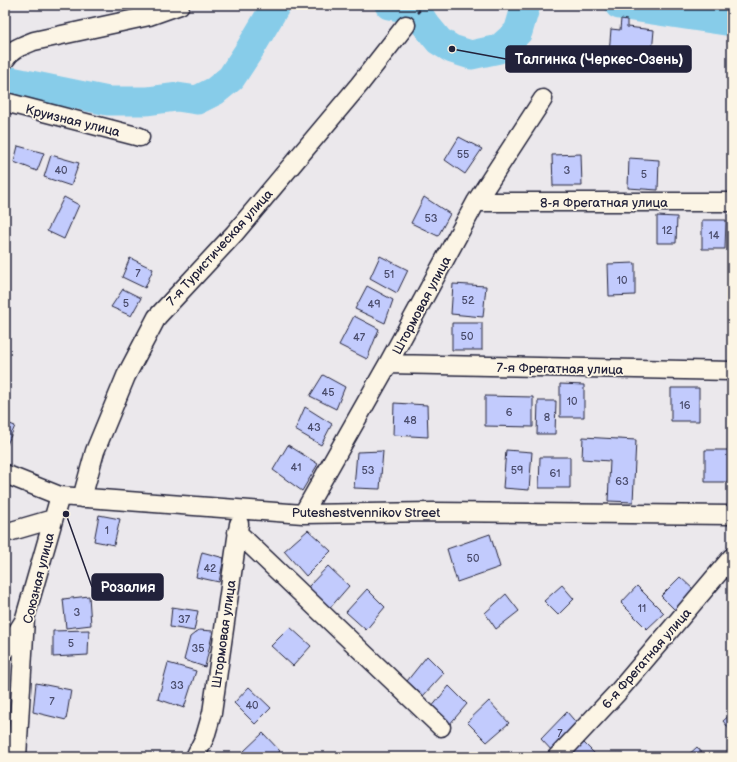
<svg xmlns="http://www.w3.org/2000/svg" width="737" height="762" viewBox="0 0 737 762" font-family="'Balsamiq Sans',sans-serif">
	<style>
		.lines { fill: none; stroke-linecap: round; stroke-linejoin: round }
		.river { stroke: #87cce9; stroke-width: 29 }
		.building { fill: #c2cbfd; stroke: #22223b }
		.minor-casing { stroke: #22223b; stroke-width: 21 }
		.path { stroke: #22223b; stroke-width: 2.5; stroke-dasharray: 4 3; stroke-linecap: butt }
		.minor { stroke: #fcf5e5; stroke-width: 18 }
		.labels { text-anchor: middle; stroke-width: 3.5; stroke-linejoin: round; paint-order: stroke }
		.number-label { font-size: 11px; fill: #4a4c6c }
		.street-label { font-size: 13px; fill: #22223b; stroke: #fcf5e5 }
		.leader { fill: none; stroke: #22223b; stroke-width: 1.5 }
		.callout-dot { fill: #22223b; stroke: #fcf5e5; stroke-width: 1.5 }
		.callout { fill: #22223b; stroke: #22223b; stroke-width: 1.5 }
		.callout-label { font-size: 14px; text-anchor: middle; font-weight: bold; fill: #fff }
	</style>
	<rect width="100%" height="100%" fill="#ebe8ec"/>
	<filter id="ink" filterUnits="userSpaceOnUse"><feTurbulence type="fractalNoise" baseFrequency=".025" numOctaves="2"/><feDisplacementMap in="SourceGraphic" scale="8" xChannelSelector="R" yChannelSelector="G"/><feConvolveMatrix kernelMatrix="1 2 1 2 8 2 1 2 1" color-interpolation-filters="sRGB"/></filter>
	<g filter="url(#ink)">
		<g class="lines">
			<path class="river" d="M389,5l27,5 9,14 14,17 13,8 19,6 28,-6 19,-17 8,-27
				M619,5l113,17
				M11,81l97,20h39l30,-4 20,3 18,-9 16,-13 19,-29 26,-44"/>
		</g>
		<path class="building" d="M621,19l6,1v7l27,3 -3,34 -36,-4 1,-6h-7l2,-25 9,1z
			M459,137l23,12 -17,25 -20,-14z
			M18,146l26,7 -7,18 -23,-9z
			M581,154l1,32h-29l-1,-31z
			M51,155l28,8 -8,23 -27,-9z
			M629,158l30,2 -1,30 -30,-2z
			M64,197l15,8 -15,34 -17,-8z
			M424,197l26,17 -12,22 -27,-13z
			M657,216l20,1 -1,26h-19z
			M702,220h24l-1,29h-23z
			M380,256l28,14 -11,23 -27,-15z
			M130,258l23,11 -8,19 -23,-11z
			M635,263v32l-26,1 -1,-32z
			M453,284l33,2 -3,31 -32,-3z
			M367,286l26,14 -8,23 -30,-14z
			M123,289l18,9 -10,18 -20,-9z
			M354,316l25,13 -12,30 -28,-14z
			M452,323h30v27h-30z
			M323,375l22,12 -9,22 -26,-13z
			M560,384l24,1v32h-24z
			M671,388h28v33h-28z
			M485,396l48,1v30l-48,-1z
			M538,401h18l-1,33h-18z
			M394,403l33,2 1,32 -35,-2z
			M305,407l27,17 -11,21 -26,-15z
			M5,422l10,4 -10,23z
			M583,437l53,3 -3,62 -25,-1 2,-40 -28,-2z
			M288,445l30,19 -16,27 -29,-21z
			M506,450l26,2 -3,38 -26,-2z
			M705,450h27v32h-27z
			M383,451l-3,38 -26,-1 3,-36z
			M540,457h30v31h-31z
			M99,515l21,4 -6,26 -20,-4z
			M308,530l23,21 -25,25 -22,-25z
			M490,534l10,33 -43,15 -10,-33z
			M202,552l22,6 -5,24 -23,-5z
			M328,566l21,20 -20,23 -21,-22z
			M680,577l14,13 -19,20 -14,-14z
			M562,585l12,14 -16,16 -14,-14z
			M637,586l27,27 -17,16 -26,-26z
			M367,589l18,18 -19,23 -20,-18z
			M506,594l13,17 -23,18 -11,-16z
			M89,596l2,29 -25,3 -3,-29z
			M172,607l26,4 -4,20 -24,-4z
			M290,627l21,19 -18,20 -22,-20z
			M89,630l-1,25 -35,2v-26z
			M199,630l14,1 -8,36 -21,-7 6,-23z
			M427,656l17,17 -21,23 -16,-15z
			M168,663l28,8 -12,37 -26,-9z
			M36,683l35,7 -5,30 -33,-8z
			M449,686l18,18 -18,21 -18,-17z
			M249,687l22,21 -16,16 -21,-21z
			M489,701l20,22 -22,19 -20,-20z
			M567,712l12,14 -25,27 -13,-14z
			M732,713v19l-9,-11z
			M263,733l17,18 -6,6h-25l-6,-5z
			M584,743l14,14h-30z
			M697,747l9,10h-20z"/>
		<g class="lines">
			<defs>
				<path id="minor" d="M5,60c6,-11 19,-15 29,-19l115,-25 31,-11
					M5,102l135,35
					M476,202h256
					M388,364l344,7
					M5,474l55,22 243,18 130,-2 299,3
					M82,498l13,-47 31,-75 31,-59 77,-83 125,-149 47,-60
					M303,514l85,-150 88,-162 67,-103
					M237,532l204,195
					M5,533l48,-14
					M5,651l19,-30
					M17,757l8,-139 35,-122
					M195,757l10,-20 7,-24 27,-189
					M557,757l60,-64 115,-136"/>
			</defs>
			<use href="#minor" class="minor-casing"/>
			<path class="path" d="M417,13l8,-8"/>
			<use href="#minor" class="minor"/>
		</g>
	</g>
	<g class="labels">
		<g class="number-label">
			<text x="463" y="158">55</text>
			<text x="61" y="174">40</text>
			<text x="567" y="174">3</text>
			<text x="644" y="178">5</text>
			<text x="431" y="222">53</text>
			<text x="667" y="234">12</text>
			<text x="714" y="239">14</text>
			<text x="138" y="277">7</text>
			<text x="389" y="278">51</text>
			<text x="622" y="284">10</text>
			<text x="468" y="304">52</text>
			<text x="126" y="307">5</text>
			<text x="374" y="308">49</text>
			<text x="467" y="340">50</text>
			<text x="359" y="341">47</text>
			<text x="328" y="396">45</text>
			<text x="572" y="405">10</text>
			<text x="685" y="409">16</text>
			<text x="509" y="416">6</text>
			<text x="547" y="421">8</text>
			<text x="410" y="424">48</text>
			<text x="314" y="431">43</text>
			<text x="296" y="471">41</text>
			<text x="368" y="474">53</text>
			<text x="517" y="474">59</text>
			<text x="555" y="477">61</text>
			<text x="622" y="485">63</text>
			<text x="107" y="534">1</text>
			<text x="473" y="562">50</text>
			<text x="210" y="572">42</text>
			<text x="642" y="612">11</text>
			<text x="77" y="616">3</text>
			<text x="184" y="623">37</text>
			<text x="71" y="647">5</text>
			<text x="198" y="652">35</text>
			<text x="177" y="689">33</text>
			<text x="52" y="705">7</text>
			<text x="252" y="709">40</text>
			<text x="560" y="737">7</text>
		</g>
		<g class="street-label">
			<text transform="translate(73 120) rotate(14)" y="5">Круизная улица</text>
			<text x="604" y="207">8-я Фрегатная улица</text>
			<text transform="translate(219 247) rotate(-48)" y="5">7-я Туристическая улица</text>
			<text transform="translate(421 305) rotate(-62)" y="5">Штормовая улица</text>
			<text transform="translate(560 368) rotate(1)" y="5">7-я Фрегатная улица</text>
			<text x="366" y="517">Puteshestvennikov Street</text>
			<text transform="translate(38 578) rotate(-76)" y="5">Союзная улица</text>
			<text transform="translate(223 634) rotate(-82)" y="5">Штормовая улица</text>
			<text transform="translate(646 658) rotate(-49)" y="5">6-я Фрегатная улица</text>
		</g>
	</g>
	<path class="leader" d="M452 49L506 59M66 514L92 587"/>
	<g class="callout-dot">
		<circle cx="452" cy="49" r="4"/>
		<circle cx="66" cy="514" r="4"/>
	</g>
	<g class="callout">
		<rect x="506" y="46" width="185" height="26" rx="4"/>
		<rect x="92" y="574" width="71" height="26" rx="4"/>
	</g>
	<g class="callout-label">
		<text x="599" y="64">Талгинка (Черкес-Озень)</text>
		<text x="128" y="592">Розалия</text>
	</g>
	<rect width="737" height="762" fill="none" stroke="#fcf5e5" stroke-width="20"/>
	<rect x="10" y="10" width="717" height="742" fill="none" stroke="#22223b" stroke-width="1.5" filter="url(#ink)"/>
</svg>
